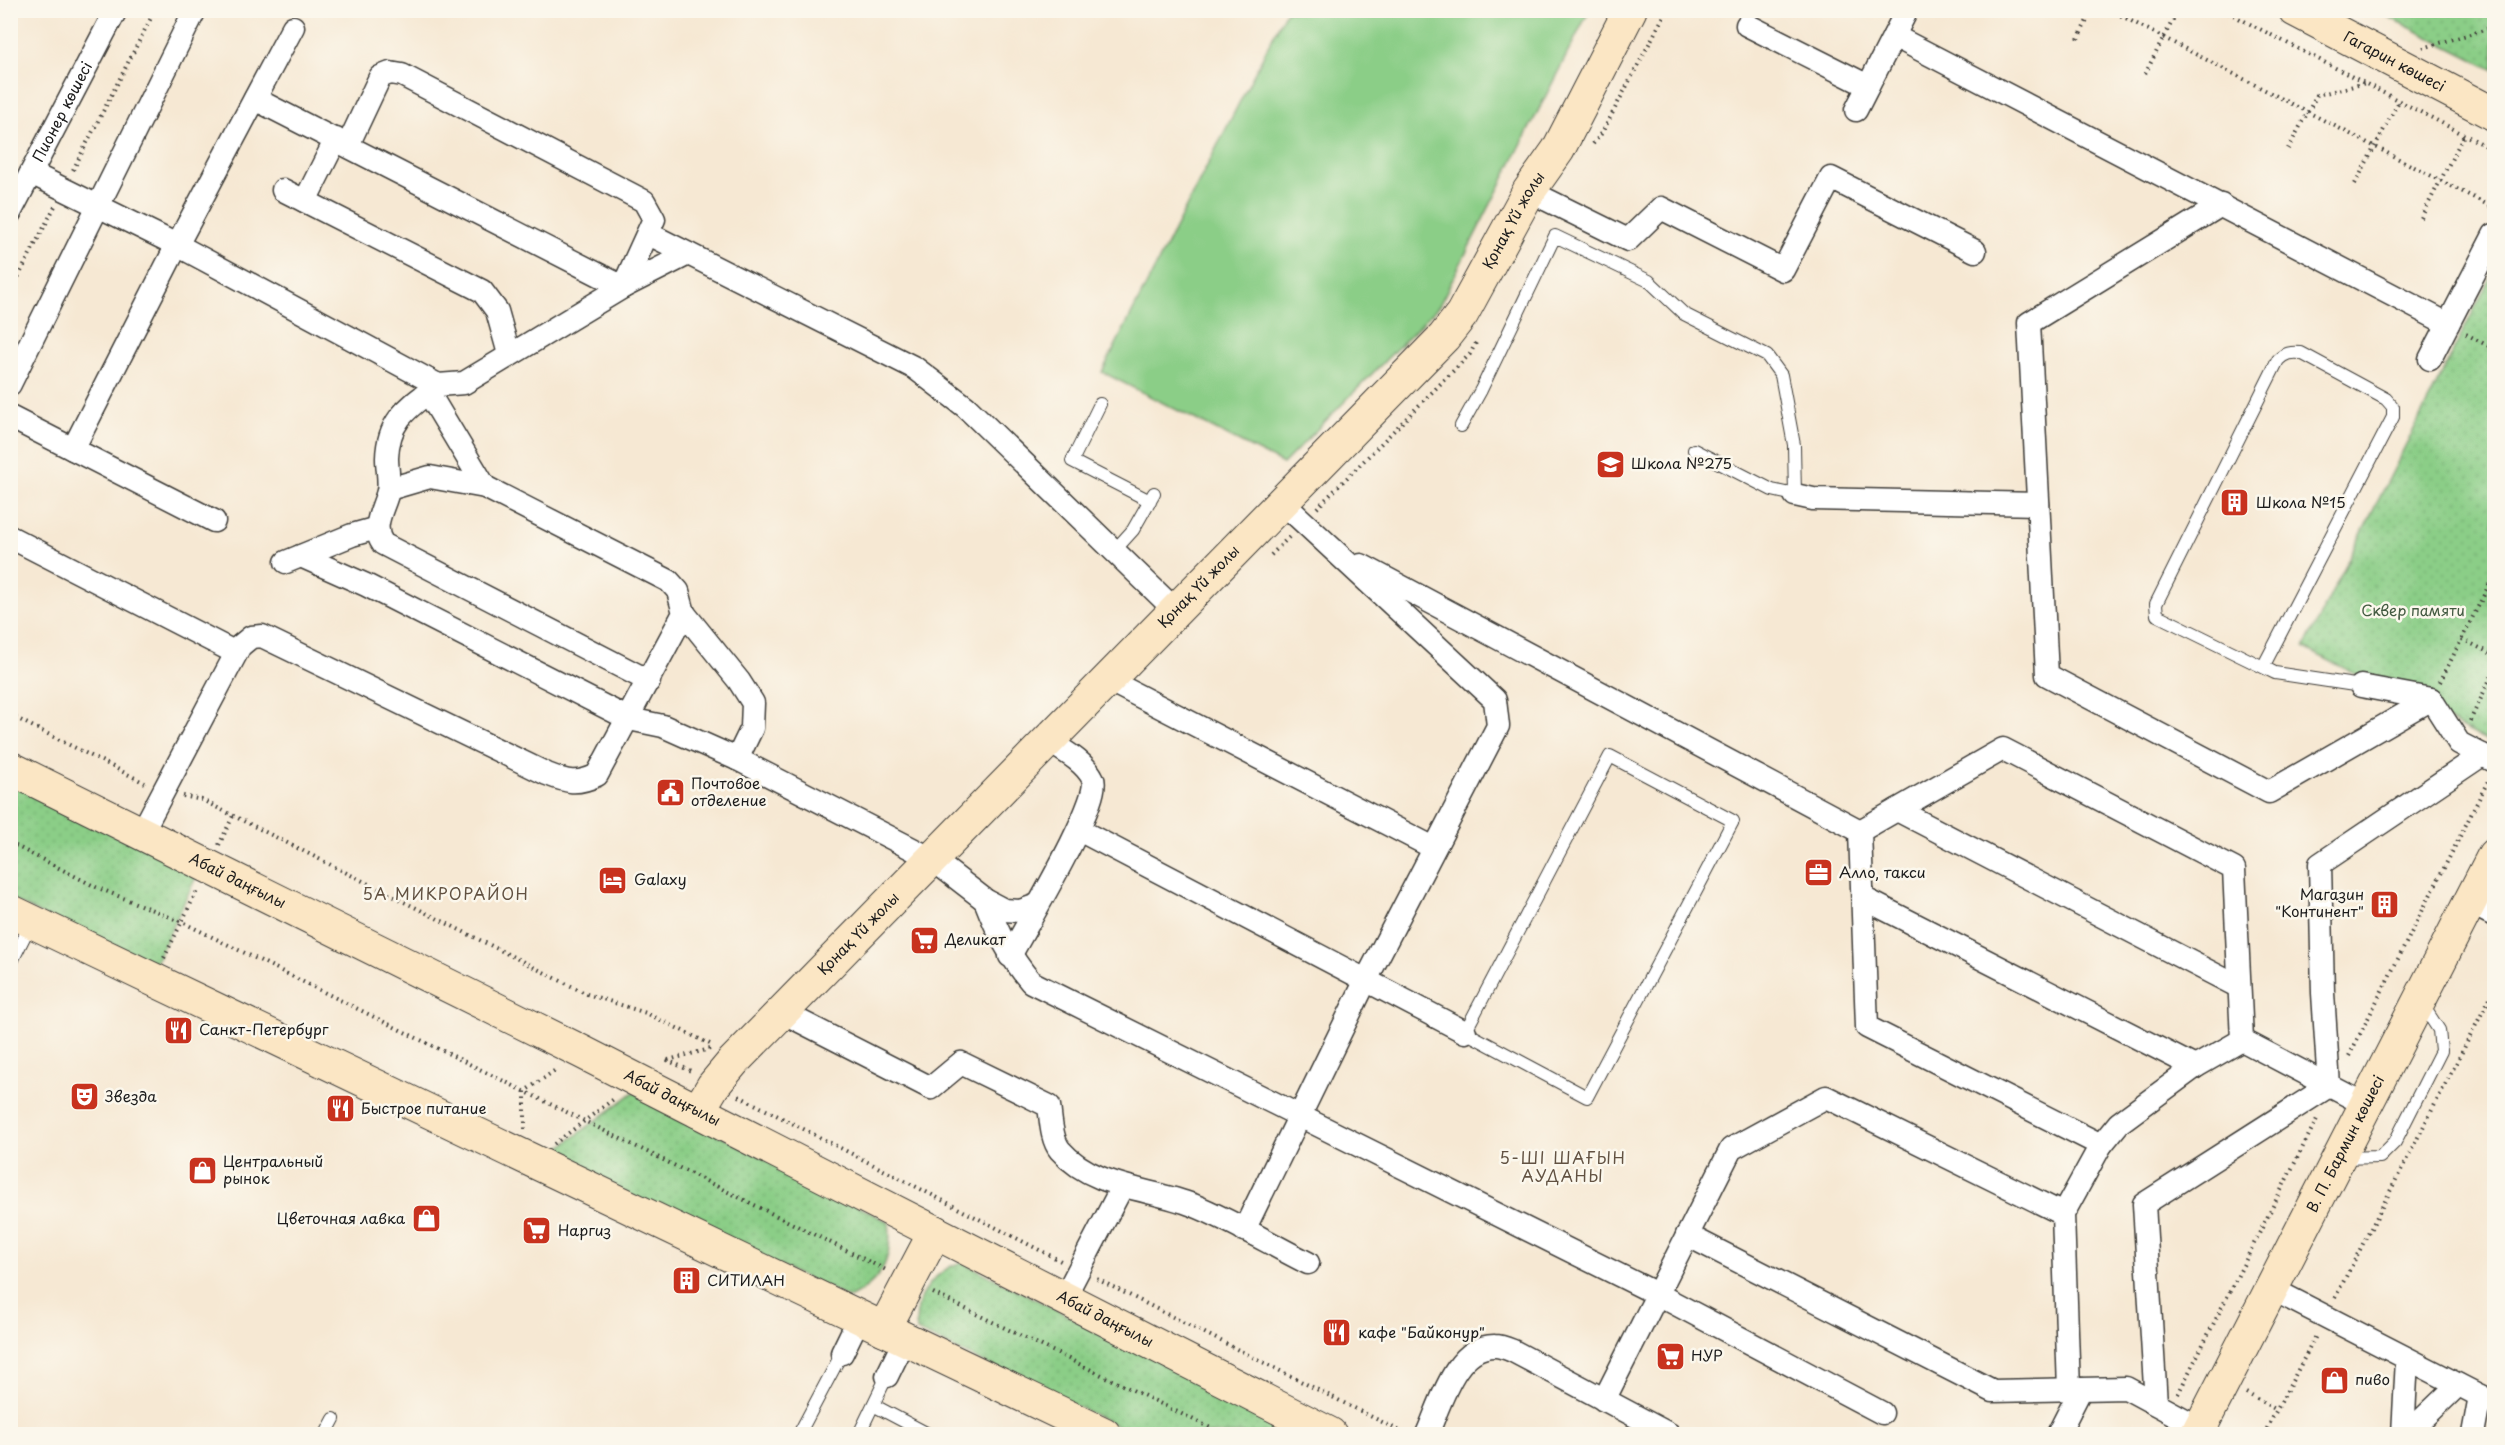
<svg xmlns="http://www.w3.org/2000/svg" width="2505" height="1445" viewBox="0 0 2505 1445" font-family="'Playpen Sans',sans-serif">
	<style>
		.park { fill: url(#park-dots); stroke: #547552; stroke-width: 1.5 }
		.pitch { fill: #8bce87; stroke: #547552; stroke-width: 1.5 }
		.lines { fill: none; stroke-linecap: round; stroke-linejoin: round }
		.lane-casing { stroke: #3d3b37; stroke-width: 14 }
		.street-casing { stroke: #3d3b37; stroke-width: 25 }
		.secondary-casing { stroke: #3d3b37; stroke-width: 35 }
		.path { stroke: #3d3b37; stroke-width: 4; stroke-dasharray: 1.5 4.5; stroke-linecap: butt }
		.lane { stroke: #fff; stroke-width: 12 }
		.street { stroke: #fff; stroke-width: 22 }
		.secondary { stroke: #fbe6c4; stroke-width: 33 }
		.labels { text-anchor: middle; stroke-width: 5; stroke-linejoin: round; paint-order: stroke }
		.street-label { font-size: 15px; fill: #1c1c1c; stroke: #fbf7ec }
		.poi-label { font-size: 15px; fill: #1c1c1c; stroke: #fbf7ec; text-anchor: start }
		.park-label { font-size: 15px; fill: #435a41; stroke: #fbf7ec }
		.neighbourhood-label { font-size: 16px; letter-spacing: 1.5px; fill: #625242; stroke: #fbf7ec }
	</style>
	<defs>
		<pattern id="park-dots" width="8" height="8" patternUnits="userSpaceOnUse" patternTransform="scale(1.5)"><rect width="8" height="8" fill="#8bce87"/><path d="M2 2h.1M6 6h.1" fill="none" stroke="#77b074" stroke-width="1.8" stroke-linecap="round"/></pattern>
	</defs>
	<rect width="100%" height="100%" fill="#fbf7ec"/>
	<filter id="ink" filterUnits="userSpaceOnUse"><feTurbulence type="fractalNoise" baseFrequency=".0167" numOctaves="2"/><feDisplacementMap in="SourceGraphic" scale="12" xChannelSelector="R" yChannelSelector="G"/><feConvolveMatrix kernelMatrix="1 2 1 2 8 2 1 2 1" color-interpolation-filters="sRGB"/></filter>
	<filter id="wash" filterUnits="userSpaceOnUse"><feTurbulence type="fractalNoise" baseFrequency=".008" numOctaves="4" result="noise"/><feDisplacementMap in="SourceGraphic" scale="24" xChannelSelector="R" yChannelSelector="G"/><feGaussianBlur stdDeviation="1.35" result="paint"/><feColorMatrix in="noise" values="0 0 0 0 0 0 0 0 0 0 0 0 0 0 0 0 0 1.4 0 .05"/><feComposite in="paint" operator="in"/></filter>
	<g filter="url(#wash)">
		<rect width="100%" height="100%" fill="#f6e8d3"/>
		<path class="park" d="M2377,11h117v59z
			M2494,270v474l-190,-96z
			M10,779l188,94 -46,97 -141,-71z
			M634,1092l255,130c4,38 -7,59 -40,76l-303,-140z
			M962,1262l340,172h-167l-218,-103c-5,-31 16,-60 45,-69z"/>
		<path class="pitch" d="M1286,11h303l-150,295 -156,158 -181,-92z"/>
	</g>
	<g filter="url(#ink)">
		<g class="lines">
			<defs>
				<path id="lane" d="M1100,404l-28,57 78,40
					M1461,426l20,-36 74,-154 94,45 35,33 83,42 14,19 13,70 1,50 -23,-5 -78,-40
					M1114,551l19,-21 21,-37
					M2263,667l130,-250v-10l-7,-8 -85,-46c-10,-1 -16,0 -23,7l-122,244 1,11 106,52 12,6 86,13
					M1610,756l123,65 -146,276 -122,-65z
					M10,965l21,-42
					M2341,1158l39,-1 15,-15 46,-91 -2,-21 -17,-26
					M873,1405l55,29
					M326,1434l8,-15
					M799,1434l43,-81
					M859,1434l28,-58"/>
				<g id="street">
					<path d="M1747,25l121,61"/>
					<path d="M1894,36l554,288"/>
					<path d="M255,99l368,188 31,-68 -10,-18 -242,-126 -12,-2 -10,4 -32,68"/>
					<path d="M1856,110l51,-100"/>
					<path d="M31,173l146,72 261,140 26,-2 159,-96 65,-33"/>
					<path d="M283,190l199,101 15,20 12,43"/>
					<path d="M1529,191l99,49 33,-32 122,62 48,-92 144,73"/>
					<path d="M305,201l31,-62"/>
					<path d="M2221,205l-192,118 18,352 222,117 162,-93"/>
					<path id="s1" d="M10,213l106,-203"/>
					<path d="M649,234l266,134 51,39 210,204"/>
					<path d="M2430,359l64,-124"/>
					<path d="M10,384l185,-374"/>
					<path d="M438,385c-29,22 -50,34 -51,73 0,11 3,23 1,33 -4,18 -18,35 -5,53l266,137"/>
					<path d="M428,392l57,95"/>
					<path d="M10,417l204,104"/>
					<path d="M73,449l104,-204 116,-218"/>
					<path d="M1795,495l18,4 225,5"/>
					<path d="M10,537l226,116"/>
					<path d="M301,556l65,29 263,134 34,7 74,33 195,100 53,41 19,10 16,1 17,-6"/>
					<path d="M286,562l66,-27 25,-7"/>
					<path d="M1361,565l499,266"/>
					<path d="M684,613l55,68 14,22 -1,25 -15,31"/>
					<path d="M1108,680l326,168"/>
					<path d="M2361,686l70,13 28,44 33,17"/>
					<path d="M1897,810l342,177"/>
					<path d="M1079,830l386,202"/>
					<path d="M1860,831l143,-82 231,120 8,171"/>
					<path d="M1860,831l7,196 234,118"/>
					<path d="M141,834l99,-188 11,-9 11,-1 285,138c20,8 30,11 50,1l87,-162 -6,-22 -9,-10 -184,-94 -55,-10 -41,12"/>
					<path d="M1863,898l332,169"/>
					<path d="M985,900c12,31 24,56 46,82l626,312 225,119"/>
					<path d="M2470,903l24,12"/>
					<path d="M1010,956c13,-25 93,-158 83,-177 -8,-17 -29,-28 -45,-38"/>
					<path d="M782,1012l149,76 30,-25 88,43c2,13 2,33 11,44 33,38 89,38 133,55 40,16 77,39 115,58"/>
					<path d="M2242,1040l124,65"/>
					<path d="M2329,1086l-6,-93 -3,-129 162,-109"/>
					<path d="M1244,1230l122,-250 132,-254 -3,-26 -213,-198"/>
					<path d="M1687,1235l306,156 133,-3 74,40"/>
					<path d="M2272,1289l222,114"/>
					<path d="M1064,1298l58,-111"/>
					<path d="M842,1353l17,-35"/>
					<path d="M887,1376l18,-37"/>
					<path d="M2069,1390l-6,-176 38,-69 18,-22 76,-56 47,-27"/>
					<path d="M1604,1400l127,-251 95,-52 237,117"/>
					<path d="M2156,1404l-12,-200 185,-118"/>
					<path d="M1427,1434c13,-28 28,-89 68,-88 6,0 13,3 18,5l156,83"/>
					<path d="M2058,1434l23,-45"/>
					<path d="M2403,1434l4,-75"/>
					<path d="M2407,1434l51,-49"/>
					<path d="M2473,1434l7,-38"/>
				</g>
				<g id="secondary">
					<path id="s2" d="M2295,10l199,104"/>
					<path id="s3" d="M10,768l572,284 748,382"/>
					<path d="M10,911l1094,523"/>
					<path id="s4" d="M698,1111l15,-25 20,-24 711,-725 18,-23 67,-123 29,-41 72,-140"/>
					<path d="M884,1329l51,-97"/>
					<path id="s5" d="M2197,1434l297,-579"/>
				</g>
			</defs>
			<use href="#lane" class="lane-casing"/>
			<use href="#street" class="street-casing"/>
			<use href="#secondary" class="secondary-casing"/>
			<path class="path" d="M2110,10l384,198
				M2223,10l271,140
				M2078,39l14,-29
				M2423,48l71,-21
				M2145,74l33,-64
				M1593,144l9,-11 65,-123
				M2288,149l29,-54 49,-12
				M73,170l82,-160
				M2355,184l44,-83
				M2421,218l43,-83
				M10,293l45,-87
				M2466,334l28,15
				M1317,508l153,-154 7,-13
				M1271,555l18,-18
				M2494,623v1
				M2462,639l32,16
				M2440,682l54,-107
				M10,715l135,68
				M2470,721l24,-50
				M183,796l19,4 385,194 59,19 66,32
				M10,843l86,44 86,35 704,348
				M219,845l14,-29
				M164,958l34,-69
				M2349,1056l140,-277
				M667,1060l26,12
				M668,1060l42,-11
				M739,1096l322,165
				M525,1129v-38l32,-22
				M554,1144l61,-46
				M1097,1279l309,155
				M933,1293l290,141
				M2335,1298l159,-308
				M2246,1393l31,17
				M2178,1394l139,-275
				M2264,1434l53,-100"/>
			<use href="#lane" class="lane"/>
			<use href="#street" class="street"/>
			<use href="#secondary" class="secondary"/>
		</g>
	</g>
	<defs>
		<symbol id="school-square" viewBox="-11 -11 22 22"><rect x="-9" y="-9" width="18" height="18" rx="4" fill="#c8321e" stroke="#fbf7ec"/><path d="M0-5L7-2L0 1L-7-2ZM-4 1L0 2.5L4 1V4Q0 6-4 4Z" fill="#fff"/></symbol>
		<symbol id="building-square" viewBox="-11 -11 22 22"><rect x="-9" y="-9" width="18" height="18" rx="4" fill="#c8321e" stroke="#fbf7ec"/><path d="M-4-6H4V6H1V3H-1V6H-4ZM-2.5-4.3h1.7v1.8h-1.7ZM.8-4.3h1.7v1.8H.8ZM-2.5-1h1.7V.8h-1.7ZM.8-1h1.7V.8H.8Z" fill="#fff"/></symbol>
		<symbol id="civic-square" viewBox="-11 -11 22 22"><rect x="-9" y="-9" width="18" height="18" rx="4" fill="#c8321e" stroke="#fbf7ec"/><path d="M-.6-6.5H3V-4.5H.6V-3L4-1V1h2V6H-6V1h2V-1L-.6-3ZM-1.2 2.5V6h2.4V2.5Z" fill="#fff"/></symbol>
		<symbol id="office-square" viewBox="-11 -11 22 22"><rect x="-9" y="-9" width="18" height="18" rx="4" fill="#c8321e" stroke="#fbf7ec"/><path d="M-6-3h4V-5.5h4V-3h4V5H-6ZM-1-4.5V-3h2v-1.5ZM-6 0V1H6V0Z" fill="#fff"/></symbol>
		<symbol id="hotel-square" viewBox="-11 -11 22 22"><rect x="-9" y="-9" width="18" height="18" rx="4" fill="#c8321e" stroke="#fbf7ec"/><path d="M-6-4.5h1.5V1H6V5H4.5V3h-9V5H-6ZM-4 0a1.8 1.8 0 1 1 3.6 0ZM.5 0V-2.5h3Q6-2.5 6 0Z" fill="#fff"/></symbol>
		<symbol id="supermarket-square" viewBox="-11 -11 22 22"><rect x="-9" y="-9" width="18" height="18" rx="4" fill="#c8321e" stroke="#fbf7ec"/><path d="M-6-5.5h2.5l.6 2H6L4.5 2H-2.5L-4.4-4H-6ZM-1.5 3.2a1.3 1.3 0 1 0 .1 0ZM3 3.2a1.3 1.3 0 1 0 .1 0Z" fill="#fff"/></symbol>
		<symbol id="restaurant-square" viewBox="-11 -11 22 22"><rect x="-9" y="-9" width="18" height="18" rx="4" fill="#c8321e" stroke="#fbf7ec"/><path d="M-5-6h1v4h1v-4h1v4h1v-4h1v5L-1.5 .5V6h-2V.5L-5-1ZM5-6V6H3V1.5H1.5Q1.5-4 5-6Z" fill="#fff"/></symbol>
		<symbol id="theatre-square" viewBox="-11 -11 22 22"><rect x="-9" y="-9" width="18" height="18" rx="4" fill="#c8321e" stroke="#fbf7ec"/><path d="M-5-5.5Q0-4 5-5.5V0Q5 5 0 6Q-5 5-5 0ZM-3.3-2.5H-1v1.5H-3.3ZM1-2.5H3.3v1.5H1ZM-2.8 1Q0 5.5 2.8 1Z" fill="#fff"/></symbol>
		<symbol id="shop-square" viewBox="-11 -11 22 22"><rect x="-9" y="-9" width="18" height="18" rx="4" fill="#c8321e" stroke="#fbf7ec"/><path d="M-5-2.5h2.3a2.7 3.5 0 0 1 5.4 0H5L5.5 6h-11ZM-1.5-2.5h3a1.5 2.3 0 0 0-3 0Z" fill="#fff"/></symbol>
	</defs>
	<g fill-rule="evenodd">
		<use href="#school-square" x="1594" y="448" width="33" height="33"/>
		<use href="#building-square" x="2218" y="486" width="33" height="33"/>
		<use href="#civic-square" x="654" y="776" width="33" height="33"/>
		<use href="#office-square" x="1802" y="856" width="33" height="33"/>
		<use href="#hotel-square" x="596" y="864" width="33" height="33"/>
		<use href="#building-square" x="2368" y="888" width="33" height="33"/>
		<use href="#supermarket-square" x="908" y="924" width="33" height="33"/>
		<use href="#restaurant-square" x="162" y="1014" width="33" height="33"/>
		<use href="#theatre-square" x="68" y="1080" width="33" height="33"/>
		<use href="#restaurant-square" x="324" y="1092" width="33" height="33"/>
		<use href="#shop-square" x="186" y="1154" width="33" height="33"/>
		<use href="#shop-square" x="410" y="1202" width="33" height="33"/>
		<use href="#supermarket-square" x="520" y="1214" width="33" height="33"/>
		<use href="#building-square" x="670" y="1264" width="33" height="33"/>
		<use href="#restaurant-square" x="1320" y="1316" width="33" height="33"/>
		<use href="#supermarket-square" x="1654" y="1340" width="33" height="33"/>
		<use href="#shop-square" x="2318" y="1364" width="33" height="33"/>
	</g>
	<g class="labels">
		<g class="street-label">
			<text dy="5" stroke="none"><textPath href="#s2" startOffset="112">Гагарин көшесі</textPath></text>
			<text dy="5" stroke="none"><textPath href="#s1" startOffset="114">Пионер көшесі</textPath></text>
			<text dy="5" stroke="none"><textPath href="#s4" startOffset="1212">Қонақ Үй жолы</textPath></text>
			<text dy="5" stroke="none"><textPath href="#s4" startOffset="726">Қонақ Үй жолы</textPath></text>
			<text dy="5" stroke="none"><textPath href="#s3" startOffset="254">Абай даңғылы</textPath></text>
			<text dy="5" stroke="none"><textPath href="#s4" startOffset="240">Қонақ Үй жолы</textPath></text>
			<text dy="5" stroke="none"><textPath href="#s3" startOffset="740">Абай даңғылы</textPath></text>
			<text dy="5" stroke="none"><textPath href="#s5" startOffset="326">В. П. Бармин көшесі</textPath></text>
			<text dy="5" stroke="none"><textPath href="#s3" startOffset="1226">Абай даңғылы</textPath></text>
		</g>
		<g class="poi-label">
			<text x="1631" y="469">Школа №275</text>
			<text x="2256" y="508">Школа №15</text>
			<text x="691" y="789">Почтовое<tspan x="691" dy="17">отделение</tspan></text>
			<text x="1839" y="878">Алло, такси</text>
			<text x="634" y="885">Galaxy</text>
			<text x="2364" y="900" text-anchor="end">Магазин<tspan x="2364" dy="17">"Континент"</tspan></text>
			<text x="945" y="945">Деликат</text>
			<text x="199" y="1035">Санкт-Петербург</text>
			<text x="105" y="1102">Звезда</text>
			<text x="361" y="1114">Быстрое питание</text>
			<text x="223" y="1167">Центральный<tspan x="223" dy="17">рынок</tspan></text>
			<text x="405" y="1224" text-anchor="end">Цветочная лавка</text>
			<text x="558" y="1236">Наргиз</text>
			<text x="707" y="1286">СИТИЛАН</text>
			<text x="1358" y="1338">кафе "Байконур"</text>
			<text x="1691" y="1361">НУР</text>
			<text x="2355" y="1385">пиво</text>
		</g>
		<g class="park-label">
			<text x="2413" y="616">Сквер памяти</text>
		</g>
		<g class="neighbourhood-label">
			<text x="446" y="900">5А МИКРОРАЙОН</text>
			<text x="1563" y="1164">5-ШІ ШАҒЫН<tspan x="1563" dy="18">АУДАНЫ</tspan></text>
		</g>
	</g>
	<rect width="2505" height="1445" fill="none" stroke="#fbf7ec" stroke-width="36"/>
</svg>
